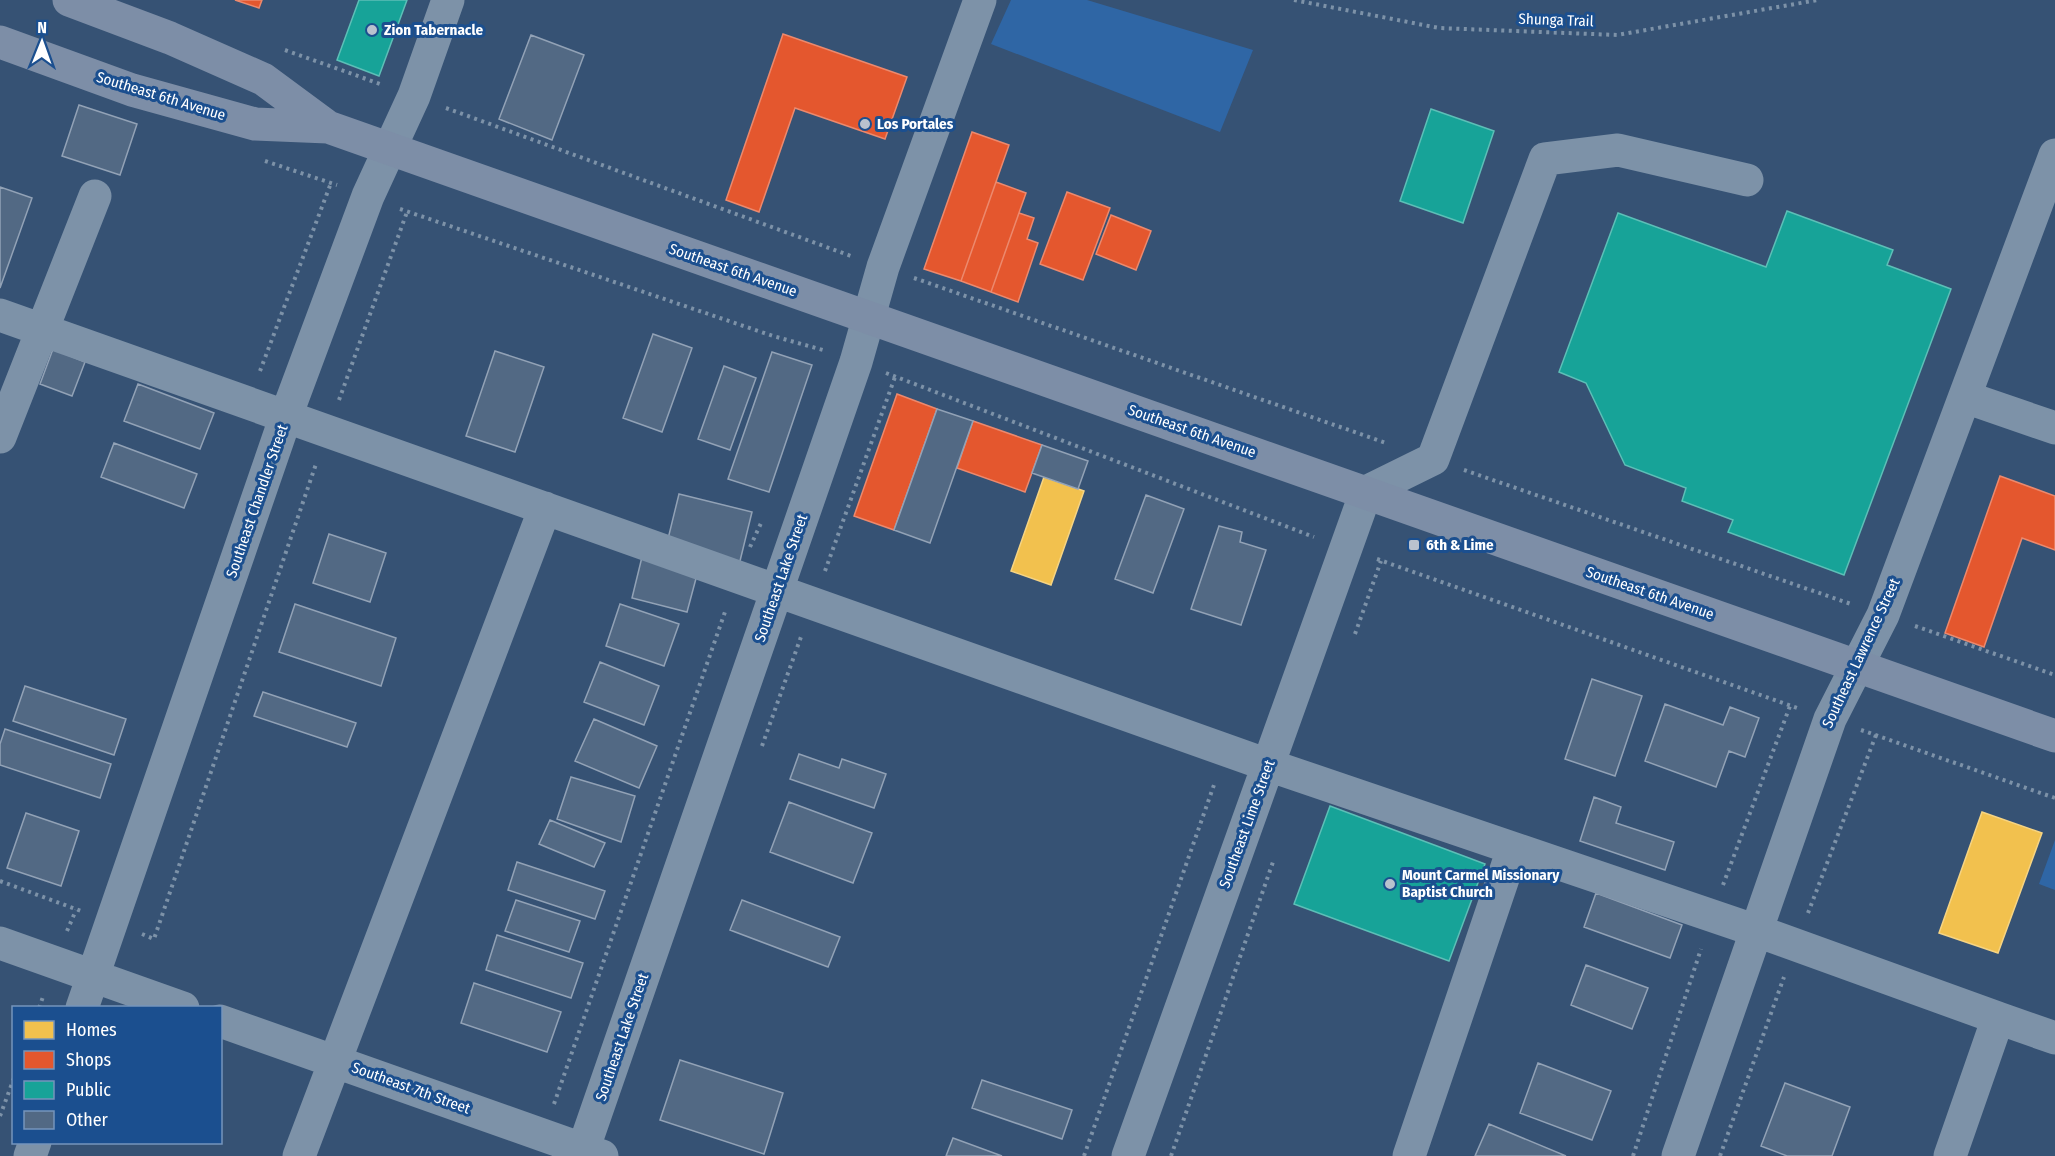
<svg xmlns="http://www.w3.org/2000/svg" width="2055" height="1156" viewBox="0 0 2055 1156" font-family="'Fira Sans Condensed',sans-serif">
	<style>
		.green { fill: #2f66a5 }
		.homes { fill: #f2c14e; stroke: #f6d483; stroke-width: 1.5 }
		.shops { fill: #e4572e; stroke: #ec896d; stroke-width: 1.5 }
		.public { fill: #17a398; stroke: #5dbfb7; stroke-width: 1.5 }
		.building { fill: #526984; stroke: #92a2b6; stroke-width: 1.5 }
		.lines { fill: none; stroke-linecap: round; stroke-linejoin: round }
		.path { stroke: #7d92a8; stroke-width: 4; stroke-dasharray: 3 4.5; stroke-linecap: butt }
		.minor { stroke: #7d92a8; stroke-width: 33 }
		.major { stroke: #7d8ea7; stroke-width: 33 }
		.poi-dot { fill: #b9c2ce; stroke: #1b4f8f; stroke-width: 2 }
		.labels { text-anchor: middle; stroke-width: 6; stroke-linejoin: round; paint-order: stroke }
		.street-label { font-size: 15px; fill: #fff; stroke: #1b4f8f }
		.poi-label { font-size: 15px; font-weight: bold; fill: #fff; stroke: #1b4f8f; text-anchor: start }
	</style>
	<rect width="100%" height="100%" fill="#365274"/>
	<path class="green" d="M1011,0h76l166,50 -33,82 -229,-88z
		M2055,840v50l-16,-6z"/>
	<path class="homes" d="M1044,477l40,14 -33,94 -40,-14z
		M1982,812l60,21 -44,120 -59,-20z"/>
	<path class="shops" d="M235,0h27l-3,8z
		M783,34l124,43 -22,62 -90,-31 -36,104 -33,-12z
		M972,132l37,13 -48,136 -37,-12z
		M996,182l30,11 -35,99 -30,-11z
		M1067,192l43,16 -27,72 -43,-16z
		M1019,213l15,5 -7,21 11,4 -20,59 -27,-10z
		M1111,215l40,16 -15,39 -40,-16z
		M897,394l40,15 -43,121 -40,-14z
		M973,421l69,24 -17,47 -68,-24z
		M2000,476l55,20v54l-33,-12 -38,109 -39,-14z"/>
	<path class="public" d="M359,0h48l-28,76 -42,-16z
		M1431,109l63,22 -31,92 -63,-22z
		M1787,211l106,39 -6,15 64,24 -107,286 -116,-43 5,-12 -51,-19 4,-13 -61,-23 -39,-82 -27,-11 59,-159 148,54z
		M1330,806l155,58 -36,97 -155,-57z"/>
	<path class="building" d="M531,35l53,20 -32,85 -53,-21z
		M79,105l58,19 -17,51 -58,-19z
		M0,187l32,11 -32,90z
		M653,334l39,14 -30,84 -39,-14z
		M53,349l32,13 -13,34 -32,-12z
		M495,351l49,16 -29,85 -49,-16z
		M772,352l40,13 -43,127 -41,-13z
		M724,366l32,12 -26,72 -32,-11z
		M138,384l76,29 -14,36 -76,-28z
		M937,409l36,12 -43,122 -36,-13z
		M114,443l83,31 -13,34 -83,-31z
		M1042,445l46,16 -10,28 -46,-16z
		M679,494l73,18 -13,53 -73,-18z
		M1146,495l38,14 -31,84 -38,-14z
		M1219,526l23,6 -2,10 26,8 -25,75 -50,-16z
		M329,534l57,19 -16,49 -57,-19z
		M642,557l56,14 -11,41 -55,-14z
		M295,604l101,34 -15,48 -102,-34z
		M620,604l59,20 -15,42 -58,-20z
		M600,662l59,24 -15,39 -60,-23z
		M1592,679l50,17 -27,80 -50,-17z
		M25,686l101,33 -12,36 -101,-34z
		M263,692l93,31 -9,24 -93,-31z
		M1665,704l58,21 7,-18 29,11 -14,39 -16,-6 -13,36 -71,-26z
		M594,719l63,27 -18,42 -64,-27z
		M5,729l106,35 -11,34 -100,-33v-21z
		M799,754l40,14 3,-9 44,15 -12,34 -84,-29z
		M571,777l64,19 -14,46 -64,-23z
		M1594,797l27,10 -5,16 58,19 -9,28 -85,-29z
		M789,802l83,31 -19,50 -83,-31z
		M26,813l53,18 -18,55 -54,-18z
		M550,820l55,23 -11,24 -55,-23z
		M517,862l88,29 -10,28 -87,-29z
		M1596,893l86,32 -12,33 -86,-31z
		M516,900l64,21 -11,31 -64,-21z
		M742,900l98,37 -12,30 -98,-37z
		M497,935l86,28 -12,35 -85,-28z
		M1586,965l62,23 -16,41 -61,-24z
		M474,983l87,29 -14,40 -86,-29z
		M680,1060l103,33 -19,61 -104,-34z
		M1538,1063l73,28 -19,49 -72,-27z
		M982,1080l90,30 -10,29 -90,-31z
		M1785,1083l65,24 -18,49h-45l-26,-10z
		M1489,1124l77,32h-91z
		M953,1138l49,18h-56z"/>
	<g class="lines">
		<path class="path" d="M1294,0l145,28 178,7 201,-35
			M285,50l98,35
			M446,108l405,148
			M265,161l72,24
			M400,209l373,127 50,14
			M914,278l472,165
			M260,371l71,-188
			M886,373l428,164
			M339,400l68,-188
			M1464,470l387,134
			M750,547l12,-26
			M1377,559l420,149
			M825,571l70,-194
			M1915,626l140,49
			M1355,634l26,-73
			M1861,730l194,68
			M762,746l40,-112
			M0,881l81,30
			M1723,885l67,-179
			M1808,913l68,-178
			M67,931l9,-21
			M142,934l12,5 162,-475
			M39,1008l5,-14
			M554,1104l172,-495
			M0,1116l14,-38
			M1084,1156l131,-374
			M1171,1156l103,-297
			M1633,1156l68,-207
			M1720,1156l64,-179"/>
		<path class="minor" d="M0,315l1268,450 489,166 241,87 -48,138
			M1965,397l90,31
			M0,437l95,-241
			M0,943l183,65
			M82,1008l204,-592 82,-220 46,-100 34,-96
			M1998,1018l57,20
			M220,1021l382,135
			M30,1156l5,-14
			M299,1156l246,-648
			M581,1156l275,-794 27,-95 97,-267
			M1128,1156l238,-664 67,-33 112,-300 73,-9 129,30
			M1409,1156l104,-307
			M1678,1156l152,-437 53,-104 172,-460"/>
		<path class="major" d="M69,0l101,38 93,41 65,48
			M0,42l132,48 123,34 73,3 1727,609"/>
	</g>
	<g class="poi-dot">
		<circle cx="372" cy="30" r="6"/>
		<circle cx="865" cy="124" r="6"/>
		<rect x="1408" y="539" width="12" height="12" rx="3"/>
		<circle cx="1390" cy="884" r="6"/>
	</g>
	<g class="labels">
		<g class="street-label">
			<text transform="translate(1556 20) rotate(2)" y="5">Shunga Trail</text>
			<text transform="translate(161 96) rotate(17)" y="5">Southeast 6th Avenue</text>
			<text transform="translate(733 270) rotate(19)" y="5">Southeast 6th Avenue</text>
			<text transform="translate(1192 431) rotate(19)" y="5">Southeast 6th Avenue</text>
			<text transform="translate(257 501) rotate(-71)" y="5">Southeast Chandler Street</text>
			<text transform="translate(781 578) rotate(-71)" y="5">Southeast Lake Street</text>
			<text transform="translate(1650 593) rotate(19)" y="5">Southeast 6th Avenue</text>
			<text transform="translate(1861 653) rotate(-65)" y="5">Southeast Lawrence Street</text>
			<text transform="translate(1247 824) rotate(-70)" y="5">Southeast Lime Street</text>
			<text transform="translate(622 1037) rotate(-71)" y="5">Southeast Lake Street</text>
			<text transform="translate(411 1088) rotate(20)" y="5">Southeast 7th Street</text>
		</g>
		<g class="poi-label">
			<text x="384" y="35">Zion Tabernacle</text>
			<text x="877" y="129">Los Portales</text>
			<text x="1426" y="550">6th &amp; Lime</text>
			<text x="1402" y="880">Mount Carmel Missionary<tspan x="1402" dy="17">Baptist Church</tspan></text>
		</g>
	</g>
	<rect x="12" y="1006" width="210" height="138" fill="#1b4f8f" stroke="#7695bc" stroke-width="1.5"/>
	<rect x="24" y="1021" width="30" height="18" fill="#f2c14e" stroke="#7695bc" stroke-width="1.5"/>
	<text x="66" y="1036" font-size="18" fill="#ffffff">Homes</text>
	<rect x="24" y="1051" width="30" height="18" fill="#e4572e" stroke="#7695bc" stroke-width="1.5"/>
	<text x="66" y="1066" font-size="18" fill="#ffffff">Shops</text>
	<rect x="24" y="1081" width="30" height="18" fill="#17a398" stroke="#7695bc" stroke-width="1.5"/>
	<text x="66" y="1096" font-size="18" fill="#ffffff">Public</text>
	<rect x="24" y="1111" width="30" height="18" fill="#526984" stroke="#7695bc" stroke-width="1.5"/>
	<text x="66" y="1126" font-size="18" fill="#ffffff">Other</text>
	<g transform="translate(42 42) rotate(1)" stroke="#1b4f8f" stroke-width="4.5" paint-order="stroke">
	<path d="M0-4.5L10 22L0 15L-10 22Z" fill="#ffffff"/>
	<text y="-9" font-size="16" font-weight="bold" text-anchor="middle" fill="#ffffff">N</text>
	</g>
</svg>
